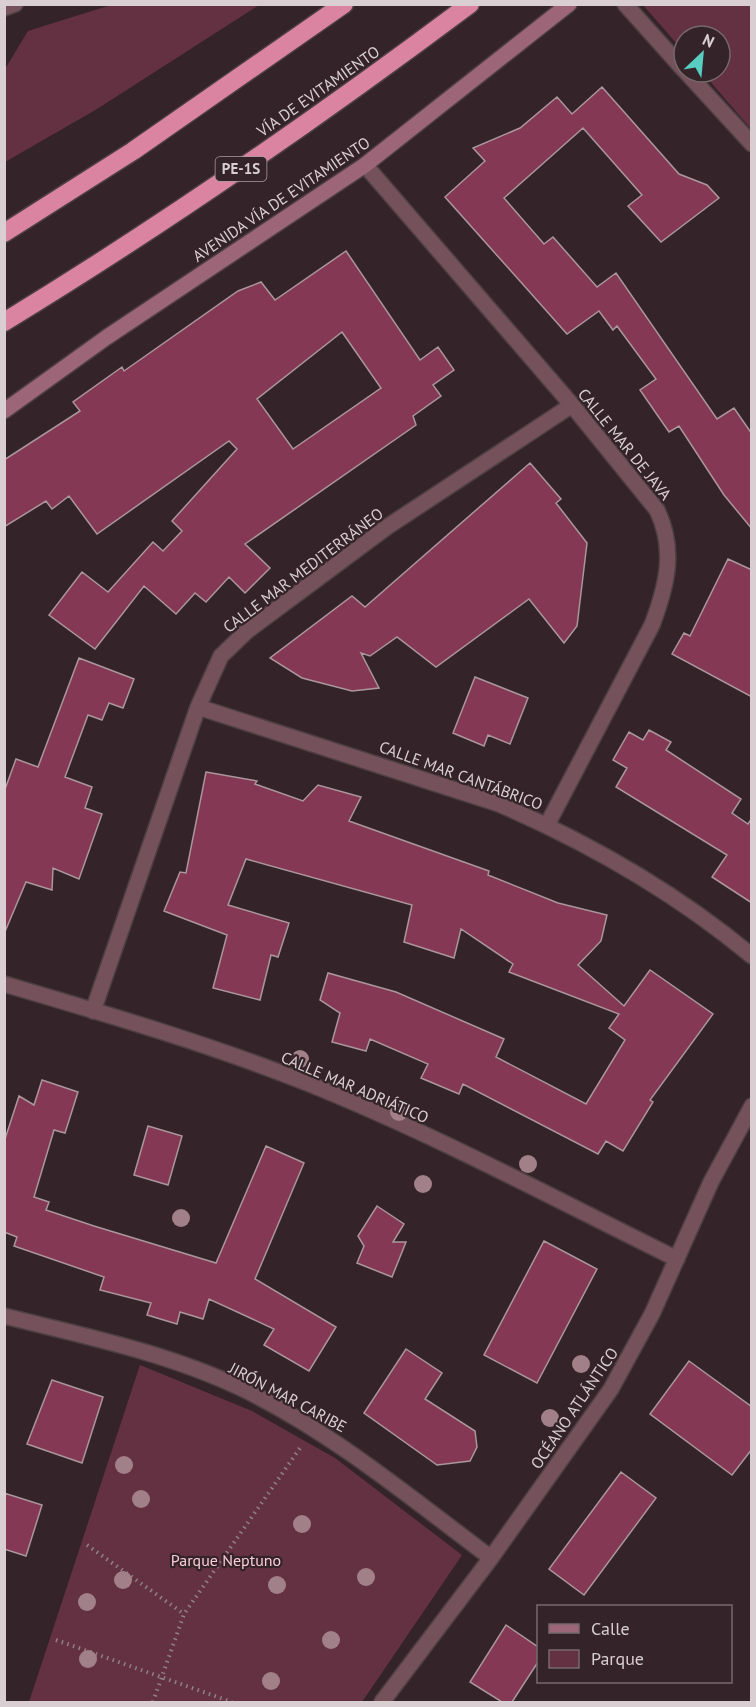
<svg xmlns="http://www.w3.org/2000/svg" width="756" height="1707" viewBox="0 0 756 1707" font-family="'PT Sans',sans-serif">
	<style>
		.green { fill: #643143 }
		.building { fill: #843854; stroke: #aa969b; stroke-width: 1.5; fill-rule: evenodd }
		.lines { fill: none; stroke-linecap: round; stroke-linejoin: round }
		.street-casing { stroke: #4e3f44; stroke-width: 18 }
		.secondary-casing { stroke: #4e3f44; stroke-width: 18 }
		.highway-casing { stroke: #4e3f44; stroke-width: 21 }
		.path { stroke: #8f8185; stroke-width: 4; stroke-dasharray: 1.5 4.5; stroke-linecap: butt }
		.street { stroke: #74515b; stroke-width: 15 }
		.secondary { stroke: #9d6678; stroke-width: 15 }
		.highway { stroke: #da84a1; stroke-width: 18 }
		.tree { fill: #a18089 }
		.labels { text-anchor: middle; stroke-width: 4.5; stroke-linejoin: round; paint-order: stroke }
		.shield { fill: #342429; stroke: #a89b9f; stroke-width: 1.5 }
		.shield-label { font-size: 15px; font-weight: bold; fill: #d9ced1 }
		.street-label { font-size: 16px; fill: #d9ced1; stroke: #342429 }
		.park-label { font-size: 16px; fill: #facbd8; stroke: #342429 }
	</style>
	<rect width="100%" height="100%" fill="#342429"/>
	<path class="green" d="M111,5h148l-162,104 -92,53v-93l23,-38z
		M643,5h108v124l-49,-57h18v-36h-36v16z
		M140,1365l112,46 83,47 127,97 -100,147h-333z"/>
	<path class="building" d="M602,87l77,87 28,11 12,13 -58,44 -33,-36 14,-11 -59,-67 -79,70 40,46 9,-7 44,50 19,-14 101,146 17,-11 18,26v95l-28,-34 -45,-69 -10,6 -29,-42 16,-11 -39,-53 -4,4 -14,-19 -32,23 -122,-137 40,-36 -12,-13 47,-20 37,-31 15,17z
		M346,251l74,109 18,-13 16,23 -21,15 8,11 -28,20 3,9 -171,119 25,24 -25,25 -16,-16 -23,25 -11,-9 -19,21 -32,-28 -49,63 -46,-34 33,-43 26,20 45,-50 10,9 19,-20 -10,-10 65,-72 -8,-8 -132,93 -28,-38 -17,13 -6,-8 -42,26v-67l76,-49 -7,-9 49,-35 2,4 114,-80 23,-9 14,18zM342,332l39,56 -88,61 -36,-50z
		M530,463l31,36 -5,4 31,40 -10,83 -13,17 -35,-44 -93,68 -39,-30 -27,19 -9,-3 18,35 -27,3 -50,-13 -32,-20 82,-62 13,11z
		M728,559l24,11v127l-80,-43 12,-21 6,3z
		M79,658l55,21 -11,29 -14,-5 -7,17 -14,-5 -23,62 27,10 -7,21 17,6 -23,65 -26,-11 -1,22 -26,-8 -22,52v-142l12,-33 22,8z
		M475,677l53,21 -18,46 -22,-9 -4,11 -31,-13z
		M649,730l22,12 -5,8 75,49 -9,14 16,11 4,-6v85l-40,-26 15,-22 -111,-68 11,-19 -14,-8 16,-28 14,8z
		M206,772l51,9 -2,3 48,17 15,-16 43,12 -12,24 140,50 -1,4 70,28 49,12 -6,26 -23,24 46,41 26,-36 63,44 -63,86 3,2 -30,49 -17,-10 -8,13 -135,-70 -4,10 -38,-16 7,-14 -58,-25 -4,12 -34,-9 8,-29 -20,-13 8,-27 68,19 108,47 -8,18 90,47 39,-64 -16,-12 10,-14 -110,-42 4,-8 -52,-35 -7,29 -50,-16 8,-37 -166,-46 -18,46 61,18 -11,34 -7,-2 -11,45 -47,-12 14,-53 -63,-24 16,-39 6,1z
		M42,1080l36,12 -13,41 -11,-3 -20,67 15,5 -3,8 48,16 122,37 50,-117 38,17 -49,116 81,48 -27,44 -45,-26 10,-16 -65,-30 -6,20 -23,-7 -3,12 -30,-9 4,-12 -51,-13 4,-13 -90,-31 3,-9 -13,-5v-90l15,-46 15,9z
		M148,1126l34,10 -14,49 -34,-10z
		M377,1206l27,18 -11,18h13l-14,35 -35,-14 7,-17 -6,-10z
		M544,1241l53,28 -60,114 -53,-28z
		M406,1349l36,24 -17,26 50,32 2,16 -7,14 -33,4 -73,-52z
		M689,1361l63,46v42l-20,26 -82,-61z
		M52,1380l51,17 -21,66 -55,-19z
		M621,1472l35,26 -72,97 -35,-26z
		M4,1493l38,12 -16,51 -22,-7z
		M506,1625l32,22v15l-26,40h-10l-32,-20z"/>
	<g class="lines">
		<defs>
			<path id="street" d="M625,4l59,66
				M4,8l11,-4
				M686,72l66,72
				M365,165l207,240 85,105c19,40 10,75 -5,115l-105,200
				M198,707l301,97c90,39 177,89 253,152
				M4,984c102,30 205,60 303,99 127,51 248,116 370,176
				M93,1011l105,-304 23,-51 26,-25 140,-104 185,-122
				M4,1316c81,20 164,37 239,73 90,44 168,109 248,169
				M382,1702l109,-144 120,-169 41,-75 59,-132 41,-76"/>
			<path id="secondary" d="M4,411l103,-74 258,-172 204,-161"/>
			<path id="highway" d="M4,233l129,-82 211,-147
				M4,322c161,-98 315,-205 466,-318"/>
		</defs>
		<use href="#street" class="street-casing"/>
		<use href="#secondary" class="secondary-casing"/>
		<use href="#highway" class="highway-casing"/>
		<path class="path" d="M87,1545l97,69
			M56,1640l176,62
			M153,1702l31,-88 116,-166"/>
		<use href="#street" class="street"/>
		<use href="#secondary" class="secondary"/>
		<use href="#highway" class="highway"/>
	</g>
	<g class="tree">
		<circle cx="300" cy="1059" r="9"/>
		<circle cx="399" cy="1112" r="9"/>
		<circle cx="528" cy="1164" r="9"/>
		<circle cx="423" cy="1184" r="9"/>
		<circle cx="181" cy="1218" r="9"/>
		<circle cx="581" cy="1364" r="9"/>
		<circle cx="550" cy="1418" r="9"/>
		<circle cx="124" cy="1465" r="9"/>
		<circle cx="141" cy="1499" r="9"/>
		<circle cx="302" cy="1524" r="9"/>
		<circle cx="366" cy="1577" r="9"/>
		<circle cx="123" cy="1580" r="9"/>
		<circle cx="277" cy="1585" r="9"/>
		<circle cx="87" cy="1602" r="9"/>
		<circle cx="331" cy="1640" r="9"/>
		<circle cx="88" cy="1659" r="9"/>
		<circle cx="271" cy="1681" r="9"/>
	</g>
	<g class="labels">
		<rect class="shield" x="215.5" y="157" width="51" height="24" rx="4.5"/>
		<g class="shield-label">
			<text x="241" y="174">PE-1S</text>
		</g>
		<g class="street-label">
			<text transform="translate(318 91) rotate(-35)" y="6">VÍA DE EVITAMIENTO</text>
			<text transform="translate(281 199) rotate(-34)" y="6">AVENIDA VÍA DE EVITAMIENTO</text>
			<text transform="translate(625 444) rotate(51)" y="6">CALLE MAR DE JAVA</text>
			<text transform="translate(303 570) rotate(-37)" y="6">CALLE MAR MEDITERRÁNEO</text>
			<text transform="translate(461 775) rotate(20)" y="6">CALLE MAR CANTÁBRICO</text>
			<text transform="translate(355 1087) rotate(23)" y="6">CALLE MAR ADRIÁTICO</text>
			<text transform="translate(288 1397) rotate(28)" y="6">JIRÓN MAR CARIBE</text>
			<text transform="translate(574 1408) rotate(-56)" y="6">OCÉANO ATLÁNTICO</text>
		</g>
		<g class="park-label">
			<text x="226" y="1566">Parque Neptuno</text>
		</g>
	</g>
	<rect width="756" height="1707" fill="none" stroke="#d9ced1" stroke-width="12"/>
	<rect x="537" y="1605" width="195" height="78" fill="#342429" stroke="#76686c" stroke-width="1.5"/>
	<rect x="549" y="1624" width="30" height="9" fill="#9d6678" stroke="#76686c" stroke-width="1.5"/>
	<text x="591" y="1635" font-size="18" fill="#d9ced1">Calle</text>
	<rect x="549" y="1650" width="30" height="18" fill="#643143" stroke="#76686c" stroke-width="1.5"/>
	<text x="591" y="1665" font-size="18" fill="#d9ced1">Parque</text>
	<g transform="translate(702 54) rotate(26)"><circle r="28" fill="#342429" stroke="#76686c" stroke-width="1.5"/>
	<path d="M0-4.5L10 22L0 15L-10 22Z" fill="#57cec1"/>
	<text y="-9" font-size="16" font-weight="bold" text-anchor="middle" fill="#d9ced1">N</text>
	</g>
</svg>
